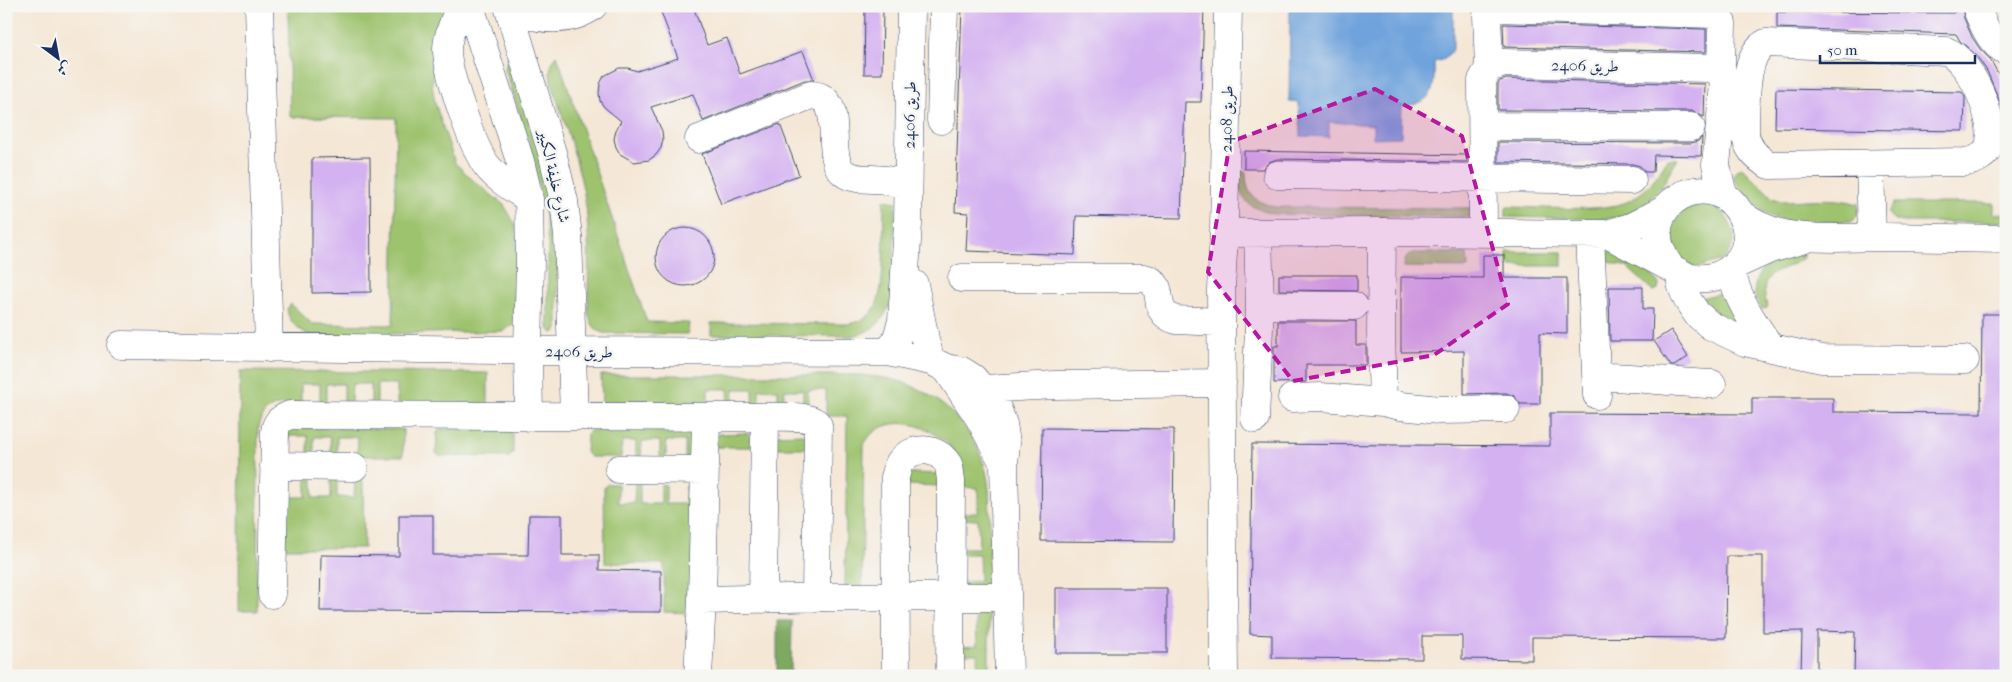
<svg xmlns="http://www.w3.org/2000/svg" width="2012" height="682" viewBox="0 0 2012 682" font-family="'IM FELL French Canon',Amiri,serif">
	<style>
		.green { fill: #9ec36e; stroke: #5c7966 }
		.forest { fill: #7ea961; stroke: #4c6c60 }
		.water { fill: #70a3dc; stroke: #46699d }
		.building { fill: #d4b2f1 }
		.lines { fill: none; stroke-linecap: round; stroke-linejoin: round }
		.minor-casing { stroke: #3c4b70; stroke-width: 29 }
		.minor { stroke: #fff; stroke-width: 28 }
		.marked { fill: #b5179e; fill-opacity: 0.2; stroke: #b5179e; stroke-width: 4; stroke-dasharray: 10 6; stroke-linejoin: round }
		.labels { text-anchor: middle; stroke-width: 5; stroke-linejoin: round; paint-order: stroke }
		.street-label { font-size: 16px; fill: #1b2f5e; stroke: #f6f6f2 }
	</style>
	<rect width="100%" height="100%" fill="#f6f6f2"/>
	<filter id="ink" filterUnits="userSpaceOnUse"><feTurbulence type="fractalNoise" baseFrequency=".02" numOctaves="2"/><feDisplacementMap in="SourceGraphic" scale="10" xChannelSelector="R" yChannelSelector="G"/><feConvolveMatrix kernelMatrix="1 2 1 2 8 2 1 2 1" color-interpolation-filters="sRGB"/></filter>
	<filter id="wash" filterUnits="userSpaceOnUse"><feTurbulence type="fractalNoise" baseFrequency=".0096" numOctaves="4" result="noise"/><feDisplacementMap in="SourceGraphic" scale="20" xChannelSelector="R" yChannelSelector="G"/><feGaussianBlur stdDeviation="1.12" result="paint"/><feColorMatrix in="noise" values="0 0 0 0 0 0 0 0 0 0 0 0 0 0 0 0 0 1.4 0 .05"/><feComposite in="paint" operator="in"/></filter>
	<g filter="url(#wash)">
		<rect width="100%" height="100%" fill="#f5e7d6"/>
		<path class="green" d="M288,6h152l7,17 -11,39 -4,22 3,19 20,60 19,18 30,24 12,21 2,91 -5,8 -10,6 -193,5c-12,-8 -21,-12 -23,-27l4,-5 21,20 81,1 3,-207 -106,-1z
			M557,55l90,267 42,1 -1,11 -85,-1c-10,-4 -12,-10 -15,-20 0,-35 2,-71 -2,-107 -6,-42 -22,-84 -35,-125 -2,-11 -1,-17 6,-26z
			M508,56h4l45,158 1,114 -4,5 -4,-2 -2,-3v-84l-3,-27 -15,-71 -25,-77z
			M1667,159h11l-17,28 -18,19 -22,11 -17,2 -98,-2v-10c30,0 99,6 123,-6 16,-8 30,-26 38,-42z
			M1743,168l30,30 8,3c25,0 53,-5 77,3v10l-5,7c-23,0 -66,5 -86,-7 -13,-9 -23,-23 -33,-34l-1,-5 4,-5z
			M1237,172h9c0,23 8,29 29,35l195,1v9l-196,-3c-26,-6 -36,-15 -37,-42z
			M884,200l12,2 -4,97c-8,22 -17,32 -40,37l-141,-1v-12l138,1c12,-3 22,-7 27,-19 10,-19 7,-81 8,-105z
			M1894,203h100v11h12v8h-104c-6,-1 -12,-4 -14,-10z
			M1697,204c18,0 27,6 34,22 2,5 4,10 3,16 -2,5 -7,12 -9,17l-29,9 -17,-9 -9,-28c7,-14 12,-22 27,-27z
			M1613,251l31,14 15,19 -1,5 -4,2 -3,-2 -24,-22 -18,-5 -3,-5 3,-5z
			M1507,252h55v14h-55z
			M1413,253h54l1,15 -64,-1c0,-7 2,-11 9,-14z
			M1800,253l3,3v2c-24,17 -46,10 -36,48v2l-5,1c-6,-6 -8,-15 -7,-23 3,-24 25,-27 45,-33z
			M1725,292l4,3 7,29 -2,1 -37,-26z
			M240,371l248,2v31h-91v-20h-20v20h-6v-20h-19l-1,20h-7v-20h-18v20h-6v-20h-19v20c-22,0 -36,-1 -43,23l-1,184h-18z
			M601,375h260c11,2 23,2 34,5 50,14 90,58 94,110 2,33 0,67 0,100h-27v-8l18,-1 -1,-27h-18v-6h18l-1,-28 -18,-1v-6h18v-25l-17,-1c-3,-10 -7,-35 -12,-41 -1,-3 -6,-6 -9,-8 -21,-18 -62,-23 -76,7l-2,149 -17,-8 2,-170h-21v-26h-18v18h-5v-18h-19v17h-6v-17l-19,-1v18h-6v-18h-19l-1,18h-4l-1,-18h-20v18h-106z
			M282,428l121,1v27h-46l1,-19h-21v19h-6l-1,-19h-16v18h-6v-19h-19v19z
			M440,429l69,1 4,4v19l-4,4 -69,-1 -4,-3 1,-20z
			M591,430l98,1 4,1 5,23 -13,3v-17h-19v16h-6v-16h-18l-1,16h-5v-16h-14l-1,16h-31l-4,-5 1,-18z
			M747,433l4,4v10h-36l3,-13z
			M804,434l2,1 1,13h-36l4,-13z
			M913,473l27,1 3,12 -35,-1v-9z
			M290,479v18h16v-18h7v19h18v-19h6v18l17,1 1,-19h6l2,2 1,67h-82l1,-68z
			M607,484h11v19h16l1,-19h5v20h21v-20l5,1v19h19l1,-18h8l1,127 -31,-1v-48l-59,-1 -1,-75z
			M969,608l20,1v67h-11l-1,-22h-18v-7l18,-1 -1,-29h-16z"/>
		<path class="forest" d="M777,621h15l-1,55h-14z"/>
		<path class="water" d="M1290,6h163v43l-8,10 -11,3c1,28 0,41 -32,44l-1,31 -28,1v-13l-44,-3v15l-29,-1 -1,-34 -10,-1z"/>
		<g id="blocks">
			<path class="building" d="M678,6h15l14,39 20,-7 13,36 63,-23 11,29h-9l-102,41 -10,-27 -42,13 11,24 1,9 -2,8 -5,7 -7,5 -15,2 -14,-8 -4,-7 -2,-8 2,-9 5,-9 -17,-14 -4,-6 -1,-8 1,-9 4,-8 15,-8h9l9,3 41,-13 -17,-46z
				M865,6h18l-1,68h-18z
				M962,6h242l-3,96h-16l-4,116 -105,-2 -1,39 -109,-4 2,-38 -13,-1z
				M1962,8l2,10 8,19 8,12 10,10 16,29v37l-6,-23 -13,-31 -11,-16 -16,-14 -4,-7 -179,-6v-16l176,1z
				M1503,24l203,5v23l-202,-5z
				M1506,79l199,5 -1,33 -13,-6 -193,-1v-26l2,-3z
				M1776,89l186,3 3,5 -1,34 -189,-3z
				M780,124l19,51 -78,29 -19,-50z
				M1702,137l-1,19 -47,-1 -1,17h-8l-5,-6 -8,-2 -134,-2v-20l193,1 7,-2z
				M1244,151l223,4v7l-190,-3 -8,3 -6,7h-19z
				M370,157l1,135 -59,1v-135z
				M656 257a29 29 0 1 1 58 0a29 29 0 1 1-58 0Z
				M1483,255h21v23h63v56l-27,-1v71h-20l-6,-8 -8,-3 -42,1v-43l-63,1v-75l82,1z
				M1279,275h78v16l-78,-1z
				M1609,287h34v22h10l-1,32h-42z
				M1982,314h24v362h-152l1,-44 -38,-1v45h-16l1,-45 -39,1v-76h-36l-1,82 -194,-1v23l-70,-1v-23h-40v23l-150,-1v-23l-22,-1 2,-190 298,2v-33l202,1v-16h81v14l148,1z
				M1278,321h78v24h10v20h-60v17l-32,1v-37h4z
				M1671,330l17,27 -14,9h-3l-17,-25z
				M1042,428l132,1 -1,113 -132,-1z
				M399,515h34v40h95l1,-40h33v40h37v15l62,1v41l-341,-1 1,-56 78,1z
				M1056,588h111v65h-111z"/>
		</g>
	</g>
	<g filter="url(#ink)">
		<use href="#blocks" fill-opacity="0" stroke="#3c4b70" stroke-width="1"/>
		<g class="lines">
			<defs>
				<path id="minor" d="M259,6l10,342
					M460,6c-5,14 -13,29 -13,44 0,22 26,99 40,116 11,14 27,23 42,33
					M470,6l50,155 9,38 1,61 -2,90 1,67
					M508,6l45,150 11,45 4,35 6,180
					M512,6c23,16 59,17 81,0
					M1978,12c7,16 12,30 28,39
					M1766,43l180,8c25,9 51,70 43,95 -3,10 -14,15 -24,16l-196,3c-13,-7 -22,-17 -24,-32 1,-23 -3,-79 21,-90z
					M1489,68l-2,-53 8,-7 219,6 8,9 -1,47
					M941,120l3,-114
					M1483,126l208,1
					M699,139l112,-44c38,2 11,61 33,78 10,8 29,5 41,7 8,1 16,3 23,5
					M1870,164l2,73
					M1277,175l355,5
					M1741,214c39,32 98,23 145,23 40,1 80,1 120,2
					M1382,232l-1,101 2,69
					M1483,232l-1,-152 7,-12 15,-5 205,5 12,2 3,15 -8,80 7,30
					M1224,233l158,-1 225,2 24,-7 33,-17
					M1590,234l7,161
					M1607,234l83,44c21,2 37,-2 50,-20 7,-10 9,-25 4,-36 -24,-65 -121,-19 -73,46
					M1735,265l35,-16 35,-10
					M1731,269c5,29 23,55 40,79
					M1679,272l3,15 5,12 10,15 14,12 34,16 77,17 143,1
					M962,278h182c26,6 3,33 32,42l45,2
					M914,284l12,60 5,17
					M1260,305l94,1
					M121,345l450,6 317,1 43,9 15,7 16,3 11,7 23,27 7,19 3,19 -2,21 5,212
					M888,352l8,-11 6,-20 6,-97 3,-218
					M946,368l34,51 21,39
					M1597,377c40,-1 76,6 115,7
					M984,389l71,-4 167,-2
					M1292,398l29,-1 62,5 18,4 38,4 67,-1
					M1255,419l5,-114 -2,-72
					M274,466l80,1
					M619,469l85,1
					M272,594l3,-162c1,-10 5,-13 15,-17l475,2c13,0 45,-3 53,8l-2,173
					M763,599l2,-182
					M702,600l128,-3h176
					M698,676l4,-76 4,-182
					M896,676l-1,-199c2,-4 2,-11 5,-15 12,-16 37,-16 48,2 2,4 2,11 3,16l-1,196
					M1224,676l-3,-386 3,-57 4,-227"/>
			</defs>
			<use href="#minor" class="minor-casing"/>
			<use href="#minor" class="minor"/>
		</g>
	</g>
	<path class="marked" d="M1375,89l87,47 46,168 -74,51 -141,26 -85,-109 22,-130z"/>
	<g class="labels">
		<g class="street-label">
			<text transform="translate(1585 65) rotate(1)" y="6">طريق 2406</text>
			<text transform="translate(909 115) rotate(-89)" y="6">طريق 2406</text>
			<text transform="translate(1226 119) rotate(-89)" y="6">طريق 2408</text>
			<text transform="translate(555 176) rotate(77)" y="6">شارع خليفة الكبير</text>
			<text transform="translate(579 351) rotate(1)" y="6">طريق 2406</text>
		</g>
	</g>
	<rect width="2012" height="682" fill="none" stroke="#f6f6f2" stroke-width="25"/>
	<g transform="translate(58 58) rotate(148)" stroke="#f6f6f2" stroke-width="4" paint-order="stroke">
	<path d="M0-4L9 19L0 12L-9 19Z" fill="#1b2f5e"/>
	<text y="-8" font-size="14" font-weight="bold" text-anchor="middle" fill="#1b2f5e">ش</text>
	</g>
	<path d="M1820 55v8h155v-8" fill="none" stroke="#1b2f5e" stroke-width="2.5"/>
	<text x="1827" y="55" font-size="15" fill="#1b2f5e" stroke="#f6f6f2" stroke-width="4" paint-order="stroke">50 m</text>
</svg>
